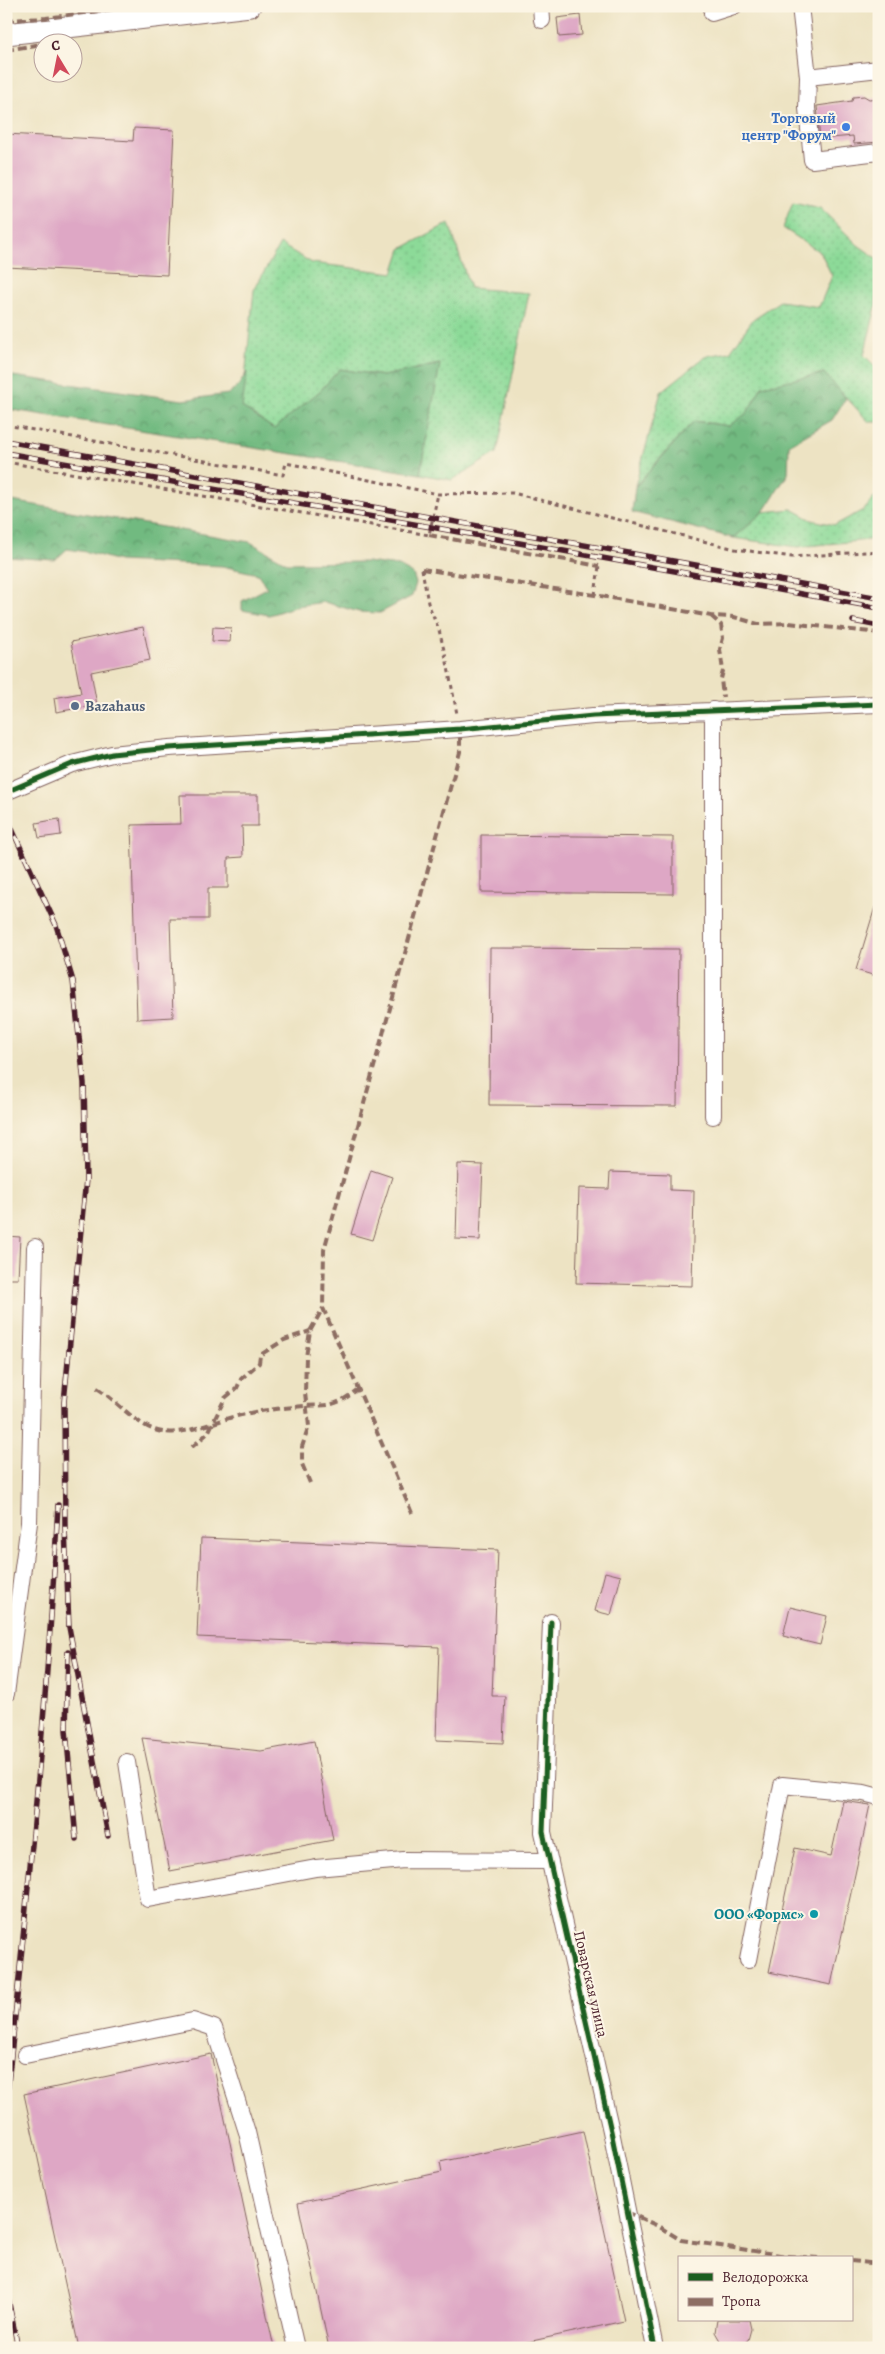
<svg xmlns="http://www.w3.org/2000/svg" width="885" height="2354" viewBox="0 0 885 2354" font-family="Alegreya,serif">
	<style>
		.grass { fill: url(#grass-dots); stroke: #6b7c62 }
		.forest { fill: url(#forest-crowns); stroke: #5e6c56 }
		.building { fill: #dea7c5 }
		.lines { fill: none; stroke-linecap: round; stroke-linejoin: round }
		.minor-casing { stroke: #836460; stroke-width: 18 }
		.major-casing { stroke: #836460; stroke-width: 23 }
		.path { stroke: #836460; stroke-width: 3; stroke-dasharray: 4 4; stroke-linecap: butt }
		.minor { stroke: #fff; stroke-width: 16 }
		.major { stroke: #fff; stroke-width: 21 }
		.rail-casing { stroke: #4a1f2b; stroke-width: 5.5 }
		.rail { stroke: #fcf5e5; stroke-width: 4; stroke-dasharray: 11; stroke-linecap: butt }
		.quiet { stroke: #8d6e63; stroke-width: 4; stroke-dasharray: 8 4; stroke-linecap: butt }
		.cycleway-casing { stroke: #fcf5e5; stroke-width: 8 }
		.cycleway { stroke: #1b5e20; stroke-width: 5 }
		.shop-dot { fill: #3f7fe0; stroke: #fcf5e5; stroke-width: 2 }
		.service-dot { fill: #5c6f8a; stroke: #fcf5e5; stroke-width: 2 }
		.culture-dot { fill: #0f9aa8; stroke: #fcf5e5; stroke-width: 2 }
		.labels { text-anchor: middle; stroke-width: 4; stroke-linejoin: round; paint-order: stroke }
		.shop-label { font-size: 15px; font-weight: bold; fill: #366cbe; stroke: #fcf5e5; text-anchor: end }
		.service-label { font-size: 15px; font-weight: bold; fill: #4e5e75; stroke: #fcf5e5; text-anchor: start }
		.culture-label { font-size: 15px; font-weight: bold; fill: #0d838f; stroke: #fcf5e5; text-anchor: end }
		.street-label { font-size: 15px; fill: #4a1f2b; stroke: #fcf5e5 }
	</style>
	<defs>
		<pattern id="grass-dots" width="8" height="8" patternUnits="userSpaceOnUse" patternTransform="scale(1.25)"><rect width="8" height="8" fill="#8cda98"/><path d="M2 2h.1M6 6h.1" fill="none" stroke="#7abb83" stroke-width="1.8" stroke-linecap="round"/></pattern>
		<pattern id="forest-crowns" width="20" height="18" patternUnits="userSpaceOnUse" patternTransform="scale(1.25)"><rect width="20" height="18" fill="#71ba80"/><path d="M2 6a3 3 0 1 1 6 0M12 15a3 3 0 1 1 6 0" fill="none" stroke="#5f9769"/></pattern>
	</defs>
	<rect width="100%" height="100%" fill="#fcf5e5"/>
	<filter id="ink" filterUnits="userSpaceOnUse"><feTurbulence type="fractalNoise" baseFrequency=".02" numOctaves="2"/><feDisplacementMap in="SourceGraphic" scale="10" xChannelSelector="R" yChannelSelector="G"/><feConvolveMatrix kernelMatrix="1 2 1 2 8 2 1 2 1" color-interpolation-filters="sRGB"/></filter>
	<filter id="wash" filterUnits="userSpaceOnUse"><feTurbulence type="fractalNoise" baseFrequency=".0096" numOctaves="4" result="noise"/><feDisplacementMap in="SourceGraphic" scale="20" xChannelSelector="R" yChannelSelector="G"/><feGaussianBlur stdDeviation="1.12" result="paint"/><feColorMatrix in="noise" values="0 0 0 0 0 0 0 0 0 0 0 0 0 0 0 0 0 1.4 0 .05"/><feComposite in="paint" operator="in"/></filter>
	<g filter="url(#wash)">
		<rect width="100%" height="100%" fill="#ede3c3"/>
		<path class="grass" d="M793,202l27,6 38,37 21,15 -3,47 -12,48 15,15v52h-10l-45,-48 -62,12 -15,28 -18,12 -35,-5 -59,65 26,-94 45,-36 24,-4 23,-33 27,-18 39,6 13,-31 -11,-23 -38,-25z
			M449,223l21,65 59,5 -32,160 -45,27 -32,-6 19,-110 -56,12 -43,-7 -20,22 -46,38 -32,-22 12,-117 26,-46 32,19 81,10 8,-24z
			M879,492v47l-82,8 -64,-9 30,-26 29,-3 20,11 23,5 30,-16z"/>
		<path class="forest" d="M440,364l-20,110 -414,-65v-34l177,25 45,-6 10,-8 9,-14 -5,35 32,22 46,-38 20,-22 43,7z
			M824,373l22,25 -14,22 -43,25 -1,29 -25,38 -30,26 -101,-26 3,-25 59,-66 35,5 18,-13 15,-27z
			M6,500l244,42 37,21 79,-1 33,4 14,8 3,9 -4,13 -32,17 -21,-1 -35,-10 -27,4 -28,9 -27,-5v-9l25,-13 -9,-14 -36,-8 -103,-5 -32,-9 -20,-3 -12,11 -49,-3z"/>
		<g id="blocks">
			<path class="building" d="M580,15l2,20 -23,2 -2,-19z
				M864,96l5,3 10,-1v44l-25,2 -1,-8 -33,3 -3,-33 35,-5 1,-4z
				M134,128l40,2 -7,145 -161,-8v-133l127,7z
				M143,627l7,33 -59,12 6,33 -41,7 -2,-14 27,-5 -10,-51z
				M213,627l18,1 -1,14 -18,-1z
				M180,795h78v31h-16l1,31 -15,1v30h-20v31h-38l3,98 -36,2 -6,-194 50,-1z
				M59,819l2,16 -22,3 -3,-15z
				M481,835l192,2v57l-192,-2z
				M875,907h4v70l-23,-7z
				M490,948l189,1 -2,157 -188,-1z
				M458,1164l25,1 -3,75 -24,-1z
				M371,1170l21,7 -20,63 -21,-6z
				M610,1172l60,2v16l24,1 -2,95 -116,-3 3,-95 30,1z
				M6,1236l14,1 -2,42h-12z
				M201,1538l297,12 -6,146h13l-2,47 -67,-3 3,-93 -242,-10z
				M605,1572l16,4 -10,39 -16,-4z
				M790,1607l37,9 -7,29 -37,-9z
				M142,1738l119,13 53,-10 19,99 -163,31z
				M843,1801l27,4 -39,180 -62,-13 26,-124 36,8z
				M211,2054l63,294h-195l-55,-254z
				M583,2131l41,190 -124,27h-171l-31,-145 144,-31 -2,-10z
				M717,2320h32l2,9 -3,11 -10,7 -7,1 -9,-4 -7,-12z"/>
		</g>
	</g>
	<g filter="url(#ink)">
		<use href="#blocks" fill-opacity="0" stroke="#836460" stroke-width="1"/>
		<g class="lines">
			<defs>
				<path id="minor" d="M541,6l1,14
					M800,6l8,71 -1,31 5,52 67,-8
					M712,13l22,-7
					M808,77l71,-8
					M713,710v406
					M6,792l66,-28 40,-10 57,-6 291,-19 133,-13 286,-12
					M551,1622l-8,210 68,299 44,217
					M6,1694l23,-171 6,-276
					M127,1762l21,137 168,-31 88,-8 146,1
					M748,1960l34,-175 82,8 15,4
					M25,2055l168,-34 21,7 33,104 49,216"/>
				<path id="major" d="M6,34l244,-28"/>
			</defs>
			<use href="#minor" class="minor-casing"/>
			<use href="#major" class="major-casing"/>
			<path class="path" d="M6,425l277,50 3,-12 152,31 75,-1 222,56 57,8 87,-6
				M6,462l423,73 9,-41
				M422,569l6,34 11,27 8,32 10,52
				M595,595l4,-29"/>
			<use href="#minor" class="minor"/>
			<use href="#major" class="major"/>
			<defs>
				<path id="rail" d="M6,441l873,157
					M6,453l425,74 448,81
					M853,621l26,5
					M6,816l50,109 17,56 11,102 2,96 -22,223 1,126 4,99 39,209
					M68,1652l-2,78 10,109
					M6,2103c21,-199 41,-398 52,-598
					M6,2289l12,59"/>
			</defs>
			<use href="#rail" class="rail-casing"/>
			<use href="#rail" class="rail"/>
			<path class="quiet" d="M6,15l7,-9
				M6,20l40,-2 91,-12
				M6,50l36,-6
				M429,535l170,31
				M422,569l173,26 116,21 23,1 24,7 31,-1 90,10
				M711,616l10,9 2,13 -3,11 3,22 -2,8 2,18
				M97,1388c18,11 38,36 58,42 25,9 61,-10 86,-15 20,-5 43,-7 64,-9 7,-1 16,0 23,-1 12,-2 21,-9 30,-16
				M192,1447l16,-14 17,-35 12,-10 4,-9 18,-16 1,-8 24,-15 26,-9
				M310,1483l-8,-19v-17l7,-21 -4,-33 1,-36 4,-26 13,-23
				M412,1513l-89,-205 1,-58 136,-498v-23
				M627,2212l31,14 23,14 106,16 31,2
				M851,2261l28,3"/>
			<defs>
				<path id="cycleway" d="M6,792l66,-28 40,-10 57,-6 291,-19 133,-13 286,-12
					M551,1622l-8,210 68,299 44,217"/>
			</defs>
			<use href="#cycleway" class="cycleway-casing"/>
			<use href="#cycleway" class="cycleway"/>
		</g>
	</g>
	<circle class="shop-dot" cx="846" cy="127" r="5"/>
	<circle class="service-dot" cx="75" cy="706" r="5"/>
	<circle class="culture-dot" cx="814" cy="1914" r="5"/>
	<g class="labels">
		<g class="shop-label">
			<text x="836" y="123">Торговый<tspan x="836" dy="17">центр "Форум"</tspan></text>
		</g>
		<g class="service-label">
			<text x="85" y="711">Bazahaus</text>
		</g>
		<g class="culture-label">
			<text x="804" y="1919">ООО «Формс»</text>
		</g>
		<g class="street-label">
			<text transform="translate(591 1984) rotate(77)" y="5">Поварская улица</text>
		</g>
	</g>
	<rect width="885" height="2354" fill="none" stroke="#fcf5e5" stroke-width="25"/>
	<rect x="678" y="2256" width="175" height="65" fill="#fcf5e5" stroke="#b59f9b"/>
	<rect x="688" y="2273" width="25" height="8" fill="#1b5e20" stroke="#b59f9b"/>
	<text x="722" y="2282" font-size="15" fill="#4a1f2b">Велодорожка</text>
	<rect x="688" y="2298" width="25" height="8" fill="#8d6e63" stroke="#b59f9b"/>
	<text x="722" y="2306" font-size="15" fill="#4a1f2b">Тропа</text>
	<g transform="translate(58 58) rotate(350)"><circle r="24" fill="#fcf5e5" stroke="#b59f9b"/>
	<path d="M0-4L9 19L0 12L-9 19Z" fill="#d1495b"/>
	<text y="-8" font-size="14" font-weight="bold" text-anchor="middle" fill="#4a1f2b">С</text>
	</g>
</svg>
